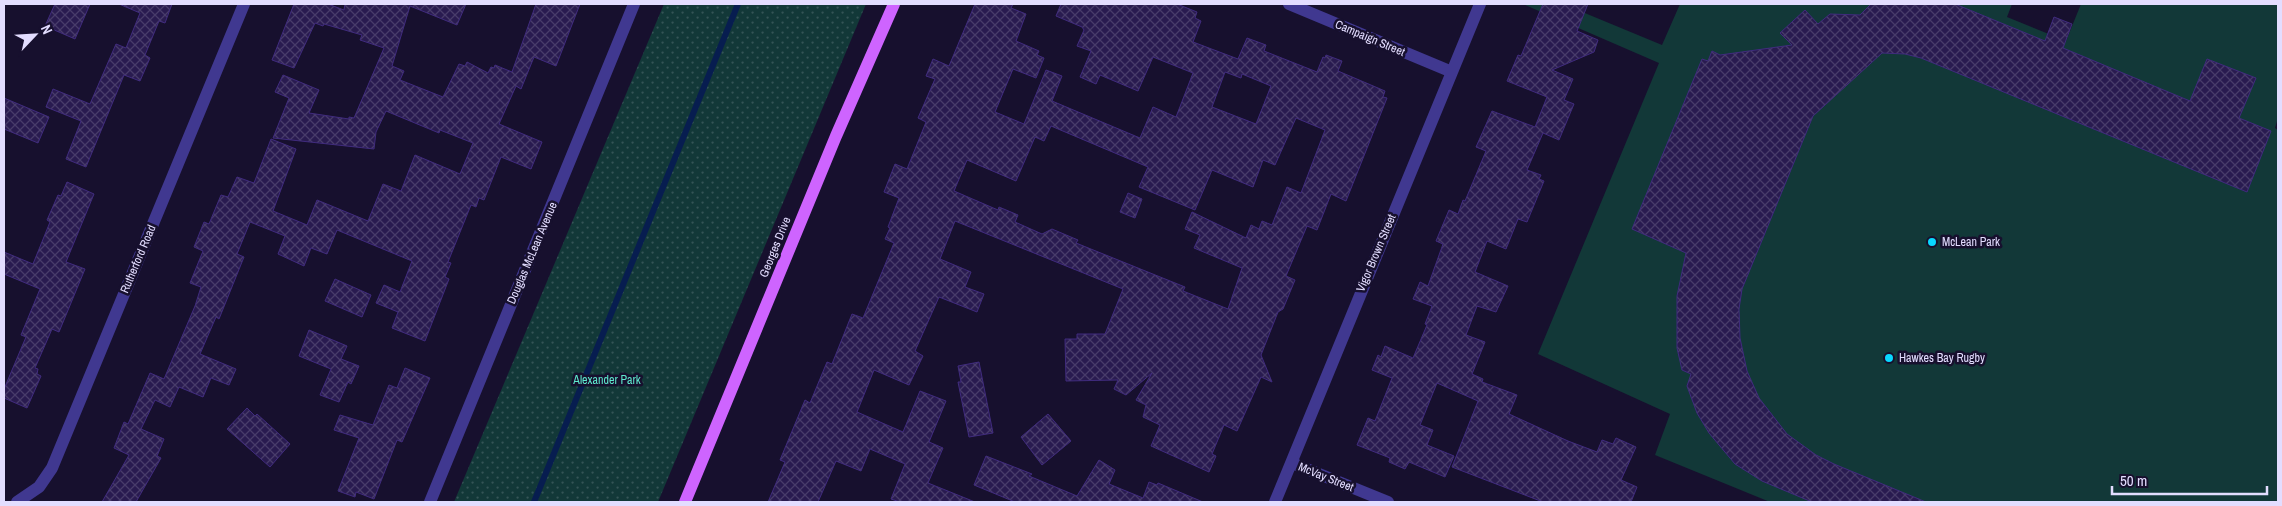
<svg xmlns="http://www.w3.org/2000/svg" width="2282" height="506" viewBox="0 0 2282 506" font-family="'Archivo Narrow',sans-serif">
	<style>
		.green { fill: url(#green-dots) }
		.pitch { fill: #123838 }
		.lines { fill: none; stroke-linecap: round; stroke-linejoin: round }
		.stream { stroke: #071d50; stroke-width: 6 }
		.building { fill: url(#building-cross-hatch); stroke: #402b7e; fill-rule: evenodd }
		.minor { stroke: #403890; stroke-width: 12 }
		.major { stroke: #ce64ff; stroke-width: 12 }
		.poi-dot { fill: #09d8ff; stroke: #17102e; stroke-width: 2 }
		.labels { text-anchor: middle; stroke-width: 5; stroke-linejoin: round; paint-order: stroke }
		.street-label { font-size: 12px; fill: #e3ddff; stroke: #17102e }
		.poi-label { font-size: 12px; fill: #e3ddff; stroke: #17102e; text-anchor: start }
		.park-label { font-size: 12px; fill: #5fe9ce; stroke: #17102e }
	</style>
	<defs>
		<pattern id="green-dots" width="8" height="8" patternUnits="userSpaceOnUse" patternTransform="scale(1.25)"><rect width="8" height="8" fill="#123838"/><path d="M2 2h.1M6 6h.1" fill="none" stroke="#345456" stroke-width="1.8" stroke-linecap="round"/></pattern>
		<pattern id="building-cross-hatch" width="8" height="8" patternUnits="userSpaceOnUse" patternTransform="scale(1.25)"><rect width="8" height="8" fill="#291b50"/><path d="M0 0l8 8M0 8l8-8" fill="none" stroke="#483c6a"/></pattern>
	</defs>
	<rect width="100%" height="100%" fill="#17102e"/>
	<path class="green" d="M664,4h202l-208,498h-204z"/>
	<path class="pitch" d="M1523,4h40l99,41 18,-41h332l-5,13 59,24 15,-37h197v114l-3,10 3,2v372h-508l-115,-47 15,-41 -132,-60 121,-291z"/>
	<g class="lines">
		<path class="stream" d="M534,502l204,-498"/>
	</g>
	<path class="building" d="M55,4h35l-15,35 -30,-13z
		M119,4h53l-7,19 -6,-2 -14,34 5,3 -10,23 -16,-6 -38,92 -20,-8 15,-38 -35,-14 7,-18 37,15 26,-60 10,4 14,-35z
		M294,4h34l16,6 1,-6h121l-9,21 -47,-19 -18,60 12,5 -4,9 43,17 16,-33 6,2 2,-4 21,11 3,-6 3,1 1,-3 17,7 24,-68h44l-24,62 -22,-9 -13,32 -5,-3 -17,38 43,18 -11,27 -30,-12 -17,43 -5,-2 -3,9 -5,-2 -23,57 3,1 -6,14 4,2 -24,62 -33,-13 6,-16 -22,-9 8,-18 16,7 12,-31 -75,-31 -10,24 -16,-6 -7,18 -26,-12 7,-18 -35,-14 -13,32 7,3 -25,62 -3,-2 -16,37 36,15 -7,16 -18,-7 -8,19 -24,-10 -9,20 -15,-7 -14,29 23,10 -7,17 4,2 -25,44h-34l27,-47 -15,-7 10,-26 4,2 22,-51 14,6 31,-73 6,-19 -11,-4 13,-32 -9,-4 10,-25 5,2 12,-29 7,2 9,-20 17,6 17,-44 25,10 -23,62 34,14 10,-25 51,21 15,-37 18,7 14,-36 45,19 13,-31 -33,-13 -1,3 -53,-22 -10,21 -2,17 -101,-11 16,-40 -14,-6 8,-17 36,15 -10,23 40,6v-2l5,1 30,-70 -24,-8 2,-5 -38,-11 -1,2 -8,-3 -21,45 -22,-8z
		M975,4h38l-2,4 15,6 -10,27 23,10 -2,4 7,3 -8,20 -23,-9 -18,43 29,12 22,-54 16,6 -10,25 88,37 13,-31 23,10 17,-44 -40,-16 -15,34 -38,-16 -4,9 -16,-7 11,-26 -14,-5 7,-16 -2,-3 -26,-11 5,-12h116l20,8 -2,6 6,3 -8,21 45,17 9,-21 19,7 -2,6 53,21 6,-15 2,1 1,-3 16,6 -4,10 47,20 -2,6 4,1 -41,103 -15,-7 -14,36 -10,-4 -21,50 9,4 -12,29 -5,3 -17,43 11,27 -11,-5 -24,54 -13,-6 -12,29 4,2 -7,16 -58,-26 9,-21 -17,-8 3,-12 -10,-5 16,-27 -26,22 -12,-6 4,-9 -52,1 -1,-42h12v-5h28l18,-45 -168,-68 -15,38 31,13 -6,15 19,7 -7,18 -38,-15 -24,54 8,5 -14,29 -35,-15 -17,42 46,20 17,-41 26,10 -17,41 14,6 -15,35 47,19h-75l-9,-3 14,-35 -35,-15 -9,22 -25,-10 -18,41h-50l17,-40 -5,-2 25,-60 5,3 17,-41 5,2 20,-50 11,4 31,-75 -9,-4 5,-11 -2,-1 11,-29 -15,-6 11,-28 12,5 19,-47 -8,-4 17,-39 -9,-3 7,-17 16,7zM1225,72l16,6 1,-4 29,12 -15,38 -44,-17zM1296,118l29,12 -24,63 -14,-6 -15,38 -10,-4 -3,8 -8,-4 -5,13 -54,-26 -7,17 15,6 -6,13 48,20 -14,41 -45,-18 2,-4 -109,-44 2,-3 -26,-11 -10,5 -27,-12 3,-7 -19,-8 -1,3 -44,-19 13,-31 49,21 19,-44 9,4 7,-15 97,41 -9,20 56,23 17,-40 41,17 10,-27 12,5z
		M1543,4h45l-11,27 21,9 -4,12 -42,18 21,9 -9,21 10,4 -15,36 -16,-7 -16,37 14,5 -2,4 5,2 -17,41 -9,-3 -12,30 -19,-8 -12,31 33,14 -12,26 -19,-6 -11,29 19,7 -13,32 11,5 -1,3 35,13 -8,19 59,27 29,11 5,-12 11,4 3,-6 20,9 -15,33 16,7 -6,15h-88l-91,-35 26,-66 -41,-18 -17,42 13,5 -6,15 27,11 -9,21 -36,-15 -4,7 -16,-7 1,-4 -33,-13 11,-27 7,3 17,-43 -20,-8 6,-15 3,2 4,-11 28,12 14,-33 -2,-1 7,-18 -19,-7 7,-17 8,4 15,-42 -7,-3 13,-31 9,4 5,-14 2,1 21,-50 -10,-4 16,-36 43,16 12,-30 -40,-16 11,-26 3,1z
		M1871,4h84l90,37 9,-24 18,7 -9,24 127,53 17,-42 49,19 -17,40 32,13 -24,61 -326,-134 -16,-4 -23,-1 -69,63 -71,173 -3,20 1,29 7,33 12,27 28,36 29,21 18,9 92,38h-114l-50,-21 -27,-17 -26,-31 -12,-20 -10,-27 4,-12 -9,-4 -5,-22v-52l9,-43 -54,-24 70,-170 6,2 4,-10 8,4 72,-10 -12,-12 25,-23 13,14 12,-10 30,1z
		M4,98l45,19 -11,26 -34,-14z
		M67,182l27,12 -28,68 19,7 -26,63 -7,-3 -17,39 3,1 -1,5 4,2 -14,32 -23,-10v-9l22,-52 -5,-2 19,-46 -36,-15v-22l29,12 17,-42 -3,-2 4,-9 7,-16 3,1z
		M1128,193l14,6 -7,19 -15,-6z
		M335,279l36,16 -9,22 -37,-16z
		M309,330l38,16 -6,13 18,7 -8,18 -3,-2 -9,20 -19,-7 11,-26 -32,-13z
		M979,362l14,71 -24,4 -11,-55h3l-3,-16z
		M405,368l25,10 -28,64 -5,-2 -23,59 -18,-7 -1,5 -17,-6 21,-53 -25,-8 6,-15 33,10 16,-40 8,3z
		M247,408l8,8 2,-2 33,30 -20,23 -43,-38z
		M1048,414l23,27 -29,24 -21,-28z
		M986,456l46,18 -3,2 48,20 22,-36 16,10 -6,14 34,14 6,-16 8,3 1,-2 45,19h-188l-41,-17z"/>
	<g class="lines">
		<path class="minor" d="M1289,4l163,68
			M1292,463l96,39
			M17,502l22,-15 13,-19 192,-464
			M430,502l204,-498
			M1275,502l205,-498"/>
		<path class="major" d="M685,502l151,-366 58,-132"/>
	</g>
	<g class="poi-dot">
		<circle cx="1932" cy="242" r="5"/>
		<circle cx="1889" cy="358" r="5"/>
	</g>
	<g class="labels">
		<g class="street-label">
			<text transform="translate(1370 38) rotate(23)" y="4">Campaign Street</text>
			<text transform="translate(775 247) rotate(-68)" y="4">Georges Drive</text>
			<text transform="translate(532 253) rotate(-67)" y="4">Douglas McLean Avenue</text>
			<text transform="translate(1376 253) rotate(-67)" y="4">Vigor Brown Street</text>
			<text transform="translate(138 259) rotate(-67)" y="4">Rutherford Road</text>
			<text transform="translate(1326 477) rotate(22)" y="4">McVay Street</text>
		</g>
		<g class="poi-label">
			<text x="1942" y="246">McLean Park</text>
			<text x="1899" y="362">Hawkes Bay Rugby</text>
		</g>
		<g class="park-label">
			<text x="607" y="384">Alexander Park</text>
		</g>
	</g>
	<rect width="2282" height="506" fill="none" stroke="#e3ddff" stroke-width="10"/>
	<g transform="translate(35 35) rotate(65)" stroke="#17102e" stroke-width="4" paint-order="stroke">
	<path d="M0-4L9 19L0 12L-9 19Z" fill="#e3ddff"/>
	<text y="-8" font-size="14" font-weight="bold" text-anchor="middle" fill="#e3ddff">N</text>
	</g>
	<path d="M2112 486v8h155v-8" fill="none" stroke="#e3ddff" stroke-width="2.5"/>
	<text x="2120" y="486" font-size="15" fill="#e3ddff" stroke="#17102e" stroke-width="4" paint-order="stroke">50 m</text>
</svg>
